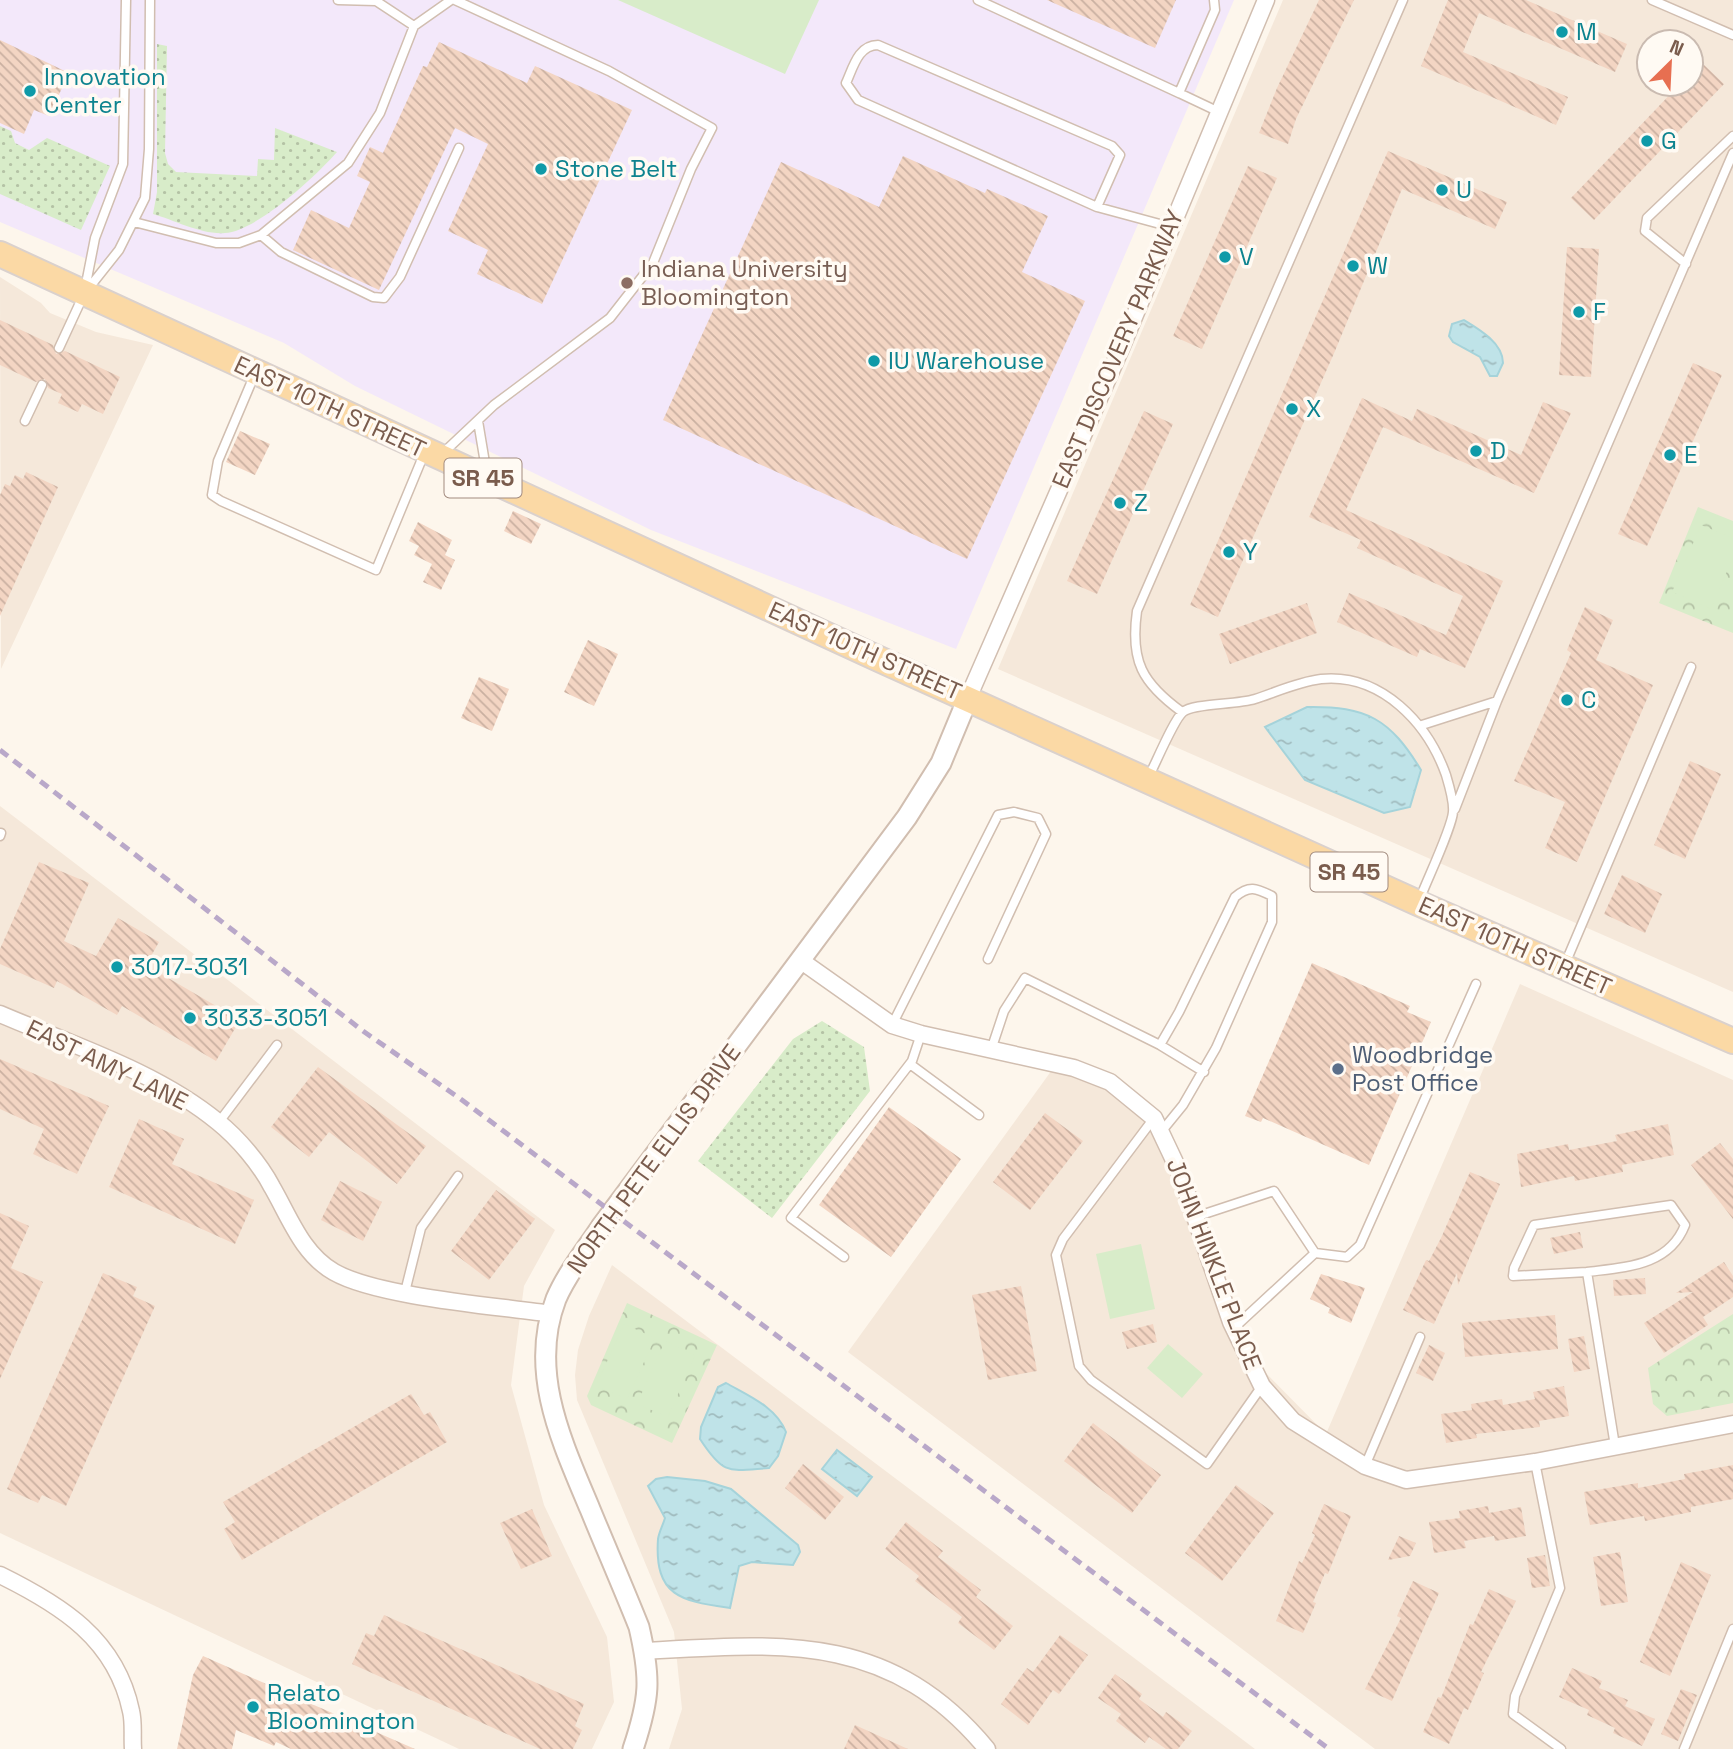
<svg xmlns="http://www.w3.org/2000/svg" width="1733" height="1749" viewBox="0 0 1733 1749" font-family="'Space Grotesk',sans-serif">
	<style>
		.residential { fill: #f5e8da; fill-rule: evenodd }
		.education { fill: #f3e8fa }
		.grass { fill: url(#grass-dots) }
		.park { fill: url(#park-crowns) }
		.pitch { fill: #d8ecc9 }
		.water { fill: url(#water-ripples); stroke: #a5d3da; stroke-width: 2 }
		.building { fill: url(#building-back-hatch) }
		.lines { fill: none; stroke-linecap: round; stroke-linejoin: round }
		.service-casing { stroke: #d1beb0; stroke-width: 11 }
		.minor-casing { stroke: #d1beb0; stroke-width: 19 }
		.tertiary-casing { stroke: #d1beb0; stroke-width: 23 }
		.primary-casing { stroke: #dad1cd; stroke-width: 28 }
		.service { stroke: #fff; stroke-width: 8 }
		.minor { stroke: #fff; stroke-width: 16 }
		.tertiary { stroke: #fff; stroke-width: 19 }
		.primary { stroke: #fbd9a5; stroke-width: 24 }
		.rail { stroke: #b9a8c9; stroke-width: 5; stroke-dasharray: 10 7; stroke-linecap: butt }
		.culture-dot { fill: #0f9aa8; stroke: #fffaf3; stroke-width: 2.5 }
		.education-dot { fill: #8d6e63; stroke: #fffaf3; stroke-width: 2.5 }
		.service-dot { fill: #5c6f8a; stroke: #fffaf3; stroke-width: 2.5 }
		.labels { text-anchor: middle; stroke-width: 7; stroke-linejoin: round; paint-order: stroke }
		.shield { fill: #fffaf3; stroke: #a28b7f; stroke-width: 2 }
		.shield-label { font-size: 23px; font-weight: bold; fill: #7a5c4d }
		.culture-label { font-size: 24px; fill: #0d838f; stroke: #fffaf3; text-anchor: start }
		.education-label { font-size: 24px; fill: #785e54; stroke: #fffaf3; text-anchor: start }
		.street-label { font-size: 24px; fill: #7a5c4d; stroke: #fffaf3 }
		.service-label { font-size: 24px; fill: #4e5e75; stroke: #fffaf3; text-anchor: start }
	</style>
	<defs>
		<pattern id="grass-dots" width="8" height="8" patternUnits="userSpaceOnUse" patternTransform="scale(1.75)"><rect width="8" height="8" fill="#d8ecc9"/><path d="M2 2h.1M6 6h.1" fill="none" stroke="#b4c2a5" stroke-width="1.8" stroke-linecap="round"/></pattern>
		<pattern id="park-crowns" width="20" height="18" patternUnits="userSpaceOnUse" patternTransform="scale(1.75)"><rect width="20" height="18" fill="#d8ecc9"/><path d="M2 6a3 3 0 1 1 6 0M12 15a3 3 0 1 1 6 0" fill="none" stroke="#b4c2a5"/></pattern>
		<pattern id="water-ripples" width="26" height="14" patternUnits="userSpaceOnUse" patternTransform="scale(1.75)"><rect width="26" height="14" fill="#bfe3e8"/><path d="M2 4q2-2 4 0t4 0M15 11q2-2 4 0t4 0" fill="none" stroke="#a0bbbe"/></pattern>
		<pattern id="building-back-hatch" width="6" height="6" patternUnits="userSpaceOnUse" patternTransform="scale(1.75)"><rect width="6" height="6" fill="#f3d5c3"/><path d="M-1 5l2 2M0 0l6 6M5-1l2 2" fill="none" stroke="#cab0a1"/></pattern>
	</defs>
	<rect width="100%" height="100%" fill="#fdf6ec"/>
	<path class="residential" d="M1283,0h450v992l-735,-323zM1649,42h42v42h-42z
		M0,277l41,26 9,10 46,19 57,13 -152,324z
		M0,806l555,424 -31,56 -13,99 33,120 63,132 7,65 -22,47h-133l-459,-216z
		M1520,984l213,96v669h-358l-527,-397 209,-289 59,28 55,56 45,106 39,109 71,72z
		M612,1265l643,484h-586l13,-40 -8,-77 -97,-232 -2,-25 3,-25 11,-34z"/>
	<path class="education" d="M0,0h1234l-278,649 -305,-119 -296,-144 -71,-43 -284,-121z"/>
	<path class="grass" d="M157,44l10,2 -2,107 3,11 8,8 81,4 1,-17 16,1 1,-32 62,24c-21,24 -80,79 -112,81 -23,2 -51,-13 -72,-19l4,-22z
		M0,126l11,5 4,12 14,7 18,-12 63,28 -29,64 -81,-36z
		M822,1021l42,26 6,44 -98,127 -74,-57 95,-122z"/>
	<path class="park" d="M1698,507l35,14v112l-74,-30z
		M627,1303l90,42 -45,98 -81,-38 -4,-9z
		M1733,1314v89l-66,13 -14,-12 -5,-36z"/>
	<path class="pitch" d="M618,0h201l-34,74z
		M1701,525l32,13v19l-22,52 -39,-17z
		M1141,1244l14,65 -45,10 -14,-65z
		M624,1324l31,14 -28,61 -31,-13z
		M665,1341l30,14 -27,62 -31,-13z
		M1168,1344l35,30 -21,24 -35,-30z"/>
	<path class="water" d="M1464,320c15,9 39,23 39,43l-6,13h-7l-10,-19 -27,-15 -4,-6 3,-12z
		M1307,707c60,-1 83,12 114,63l-11,37 -26,6 -79,-33 -40,-53z
		M726,1383c23,13 50,24 60,49l-8,24 -9,12c-40,3 -45,8 -69,-29l1,-12 17,-40z
		M837,1450l35,27 -15,19 -35,-27z
		M667,1477l38,4 26,8 67,56 2,7 -7,13 -41,-3 -13,4 -9,42c-47,-7 -76,-10 -72,-69 1,-7 5,-14 7,-21l-17,-32 8,-7z"/>
	<path class="building" d="M1047,0h129l-21,48z
		M1319,0h35l-58,119 -8,25 -29,-11 18,-45z
		M1448,0h78l101,44 -12,28 -136,-59 -16,39 105,45 -12,28 -135,-59z
		M0,40l69,33 -20,43 -15,-6 -10,24 -24,-11z
		M439,42l88,41 8,-17 97,44 -90,194 -65,-30 11,-24 -40,-19 40,-87 -33,-16 -76,162 -86,-40 18,-40 38,18 21,-46 -13,-6 13,-29 13,6 40,-87 4,1z
		M1701,62l23,22 -130,136 -23,-22 109,-114h11v-12z
		M1388,151l119,51 -12,27 -93,-40 -67,162 -117,266 -28,-12z
		M903,156l82,37 2,-4 61,27 -26,56 63,29 -118,258 -304,-139 118,-258 98,45z
		M1248,166l29,12 -75,171 -29,-13z
		M1567,247l32,2 -8,128 -32,-2z
		M0,320l53,25 3,9 9,-3 55,26 -17,37 -21,-10 -4,8 -20,-9 4,-9 -14,-6 -3,-9 -9,3 -36,-17z
		M1693,363l29,12 -75,171 -29,-12z
		M1362,398l50,23 5,-12 104,46 22,-53 28,11 -37,80 -151,-66 -37,83 157,71 -38,87 -45,-19 -3,8 -80,-35 12,-29 97,42 17,-39 -106,-48 4,-8 -52,-23z
		M1144,411l29,13 -76,170 -30,-13z
		M240,431l30,13 -15,31 -29,-13z
		M26,472l32,15 -58,129v-121l5,-11 5,2 5,-11 8,4z
		M513,511l28,13 -10,20 -27,-13z
		M418,522l34,18 -7,15 10,5 -14,30 -18,-8 9,-18 -18,-9 5,-9 -10,-5z
		M1307,603l10,30 -87,31 -11,-30z
		M1585,607l28,13 -17,40 57,25 -76,177 -32,-14 20,-46 -51,-21 57,-128 -4,-3z
		M588,640l30,14 -24,52 -30,-14z
		M479,677l30,12 -17,42 -31,-13z
		M1690,761l31,13 -36,85 -31,-14z
		M39,862l50,21 -25,58 32,15 22,-38 41,24 -13,23 94,55 -24,41 -94,-55 -5,9 -60,-34 -3,7 -54,-24v-15z
		M1622,875l40,19 -17,39 -41,-19z
		M1312,963l98,43 -3,6 24,10 -62,143 -106,-47 -2,4 -16,-6z
		M0,1059l109,47 -32,68 -44,-20 11,-25 -44,-20z
		M318,1067l108,79 -29,38 -68,-52 -20,25 -38,-30z
		M889,1107l72,52 -70,98 -72,-52z
		M1045,1113l38,28 -53,69 -37,-28z
		M139,1119l45,20 -12,25 82,36 -19,44 -126,-57z
		M1668,1124l6,31 -52,10 1,7 -48,9 -1,-5 -53,11 -4,-33 51,-10 1,6 48,-9 -2,-6z
		M1720,1143l13,16v60l-42,-54z
		M1470,1172l30,12 -42,101 -1,-12 -23,51 -31,-14 23,-50 3,1 12,-23z
		M340,1181l42,21 -19,39 -42,-21z
		M496,1190l39,29 -46,61 -38,-29z
		M0,1213l29,13 -18,42 32,14 -43,97z
		M1580,1232l3,16 -29,6 -4,-16z
		M1724,1262l9,14v21l-30,20 5,8 -44,28 -20,-30 49,-31 -17,1z
		M103,1273l34,14 -4,9 22,10 -89,200 -24,-11 -4,8 -31,-14z
		M1321,1274l44,14 -14,35 -23,-10 2,-5 -20,-9z
		M1645,1278l1,16 -32,2 -1,-16z
		M1021,1286l16,85 -49,9 -16,-85z
		M1555,1315l3,34 -93,8 -3,-34z
		M1153,1324l4,18 -30,7 -5,-17z
		M1584,1336l6,33 -16,3 -6,-33z
		M1429,1345l16,8 -12,28 -17,-8z
		M1564,1386l5,30 -30,5 1,6 -64,7 1,4 -31,5 -5,-29 31,-4 -1,-6 31,-5 1,6 32,-6 -2,-7z
		M411,1394l13,21 6,-3 17,30 -205,118 -18,-31 11,-7 -12,-20z
		M1093,1423l68,52 -29,38 -68,-52z
		M803,1464l41,33 -19,23 -40,-32z
		M1733,1465v34l-42,8v5l-46,9 -1,-5 -54,9 -6,-33 54,-9v5l47,-9 -1,-5z
		M1236,1485l38,28 -52,68 -37,-28z
		M1324,1504l27,12 -23,58 -3,-1 -12,29 3,1 -13,30 -27,-12 23,-60 3,2 13,-28 -3,-2z
		M1488,1506l1,7 32,-6 5,29 -31,5 -1,-5 -30,5 2,7 -32,5 -5,-31 31,-4 -1,-7z
		M532,1509l20,47 -31,13 -21,-46z
		M906,1522l37,29 -5,6 43,33 -5,7 37,29 -19,24 -36,-27 4,-6 -47,-36 4,-5 -34,-27z
		M1399,1536l17,7 -6,13 -22,4z
		M1620,1552l8,50 -27,4 -8,-49z
		M1545,1555l5,31 -18,2 -5,-30z
		M1681,1562l30,13 -41,101 -30,-14z
		M1413,1581l26,12 -47,108 -27,-12 36,-71 -4,-2z
		M1489,1589l27,12 -35,71 3,1 -16,37 -4,-2 -15,36 -26,-12 15,-35 3,1 29,-74 3,1z
		M384,1615l200,89 -9,22 7,4 -9,19h-33l-188,-85 14,-31 8,3z
		M1060,1635l28,20 -29,39 -6,-4 -25,35 -27,-21 26,-36 6,4z
		M203,1656l88,39 124,54h-124l-15,-7 -2,4 -38,-16 -4,19h-55l16,-74z
		M1572,1668l30,13 -3,7 29,12 -3,6 30,13 -13,27 -29,-13 2,-5 -28,-13 2,-5 -30,-13z
		M1115,1674l27,20 -3,5 24,18 3,-5 26,19 -14,18h-12l-17,-12 -4,6 -29,-22 5,-7 -23,-16z
		M1681,1689l16,6 -19,46 -17,-7z
		M855,1725l53,24h-64z"/>
	<g class="lines">
		<defs>
			<path id="service" d="M338,0l38,1 38,25
				M978,0l201,93
				M1214,0l1,10 -36,83 38,18
				M1652,0l81,35
				M1097,207l23,-52 -8,-9 -234,-101c-20,0 -25,23 -32,38l12,17 239,107 74,20
				M134,222l82,21h23l22,-8 87,-72 32,-50 34,-87 37,-26
				M261,235l20,17 92,45 11,1 16,-21 59,-129
				M1686,264l-41,-33 2,-13 86,-82
				M88,289l31,-39 26,-52 4,-49 1,-149
				M59,348l25,-54 11,-56 28,-74 3,-164
				M254,376l-36,85 -6,34 9,6 155,69 48,-116
				M25,421l17,-36
				M478,421l7,42 6,8
				M442,454l52,-49 116,-87 43,-55 38,-94 21,-41 -103,-57 -154,-71
				M1182,712c-40,-29 -52,-51 -45,-101l266,-611
				M1422,725l75,-24 236,-548
				M1148,778c7,-13 26,-59 35,-66 10,-9 53,-7 72,-13 22,-7 42,-17 66,-20 61,-6 107,45 125,96 3,10 8,26 7,37 -1,16 -27,70 -34,89
				M1455,809l42,-108
				M0,836l1,-3
				M1565,964l126,-297
				M892,1025l106,-210 16,-3 24,6 8,16 -58,125
				M1160,1045l19,-33 56,-115c14,-12 21,-9 37,-1v26l-56,126 -33,57 -22,27
				M991,1050l13,-39 21,-33 135,67 44,27
				M910,1064l69,51
				M1154,1118l-91,121 -7,16 23,111 12,14 116,84 55,-78
				M219,1122l58,-77
				M1195,1217l79,-26 41,62 -81,75
				M1315,1253l32,4 13,-12 116,-261
				M844,1257l-53,-39 121,-157 9,-27
				M1587,1272l-74,4 1,-8 20,-43 137,-20 14,20c-16,41 -59,42 -98,47l28,174
				M405,1292l16,-64 37,-52
				M1535,1462l25,126 -45,108 -2,18 48,35
				M1365,1466l55,-129
				M1684,1749l49,-120"/>
			<path id="minor" d="M968,698l154,-352 144,-346
				M800,960l92,65 29,9 153,34 36,14 44,36 26,55 51,149 31,64 31,35 72,45 41,14 129,-18 198,-38
				M0,1014c72,31 156,57 218,108 20,16 42,42 54,65 17,29 30,67 62,85 44,25 163,34 218,42
				M0,1575c61,30 116,64 131,136 3,12 1,26 2,38
				M645,1651c137,-8 245,-19 342,98"/>
			<path id="tertiary" d="M633,1749c17,-51 18,-70 6,-122 -16,-40 -33,-79 -49,-118 -28,-67 -62,-137 -34,-210 11,-26 30,-49 45,-72l306,-410 34,-54 27,-65"/>
			<path id="primary" d="M0,254l879,405 539,244 315,138"/>
		</defs>
		<use href="#service" class="service-casing"/>
		<use href="#minor" class="minor-casing"/>
		<use href="#tertiary" class="tertiary-casing"/>
		<use href="#primary" class="primary-casing"/>
		<use href="#service" class="service"/>
		<use href="#minor" class="minor"/>
		<use href="#tertiary" class="tertiary"/>
		<use href="#primary" class="primary"/>
		<path class="rail" d="M0,750l363,281 99,69 867,649"/>
	</g>
	<g class="culture-dot">
		<circle cx="1562" cy="32" r="7"/>
		<circle cx="30" cy="91" r="7"/>
		<circle cx="1647" cy="141" r="7"/>
		<circle cx="541" cy="169" r="7"/>
		<circle cx="1442" cy="190" r="7"/>
		<circle cx="1225" cy="257" r="7"/>
		<circle cx="1353" cy="266" r="7"/>
		<circle cx="1579" cy="312" r="7"/>
		<circle cx="874" cy="361" r="7"/>
		<circle cx="1292" cy="409" r="7"/>
		<circle cx="1476" cy="451" r="7"/>
		<circle cx="1670" cy="455" r="7"/>
		<circle cx="1120" cy="503" r="7"/>
		<circle cx="1229" cy="552" r="7"/>
		<circle cx="1567" cy="700" r="7"/>
		<circle cx="117" cy="967" r="7"/>
		<circle cx="190" cy="1018" r="7"/>
		<circle cx="253" cy="1707" r="7"/>
	</g>
	<circle class="education-dot" cx="627" cy="283" r="7"/>
	<circle class="service-dot" cx="1338" cy="1069" r="7"/>
	<g class="labels">
		<g class="shield">
			<rect x="444.5" y="458.5" width="77" height="39" rx="5"/>
			<rect x="1310.5" y="852.5" width="77" height="39" rx="5"/>
		</g>
		<g class="shield-label">
			<text x="483" y="486">SR 45</text>
			<text x="1349" y="880">SR 45</text>
		</g>
		<g class="culture-label">
			<text x="1576" y="40">M</text>
			<text x="44" y="85">Innovation<tspan x="44" dy="28">Center</tspan></text>
			<text x="1661" y="149">G</text>
			<text x="555" y="177">Stone Belt</text>
			<text x="1456" y="198">U</text>
			<text x="1239" y="265">V</text>
			<text x="1367" y="274">W</text>
			<text x="1593" y="320">F</text>
			<text x="888" y="369">IU Warehouse</text>
			<text x="1306" y="417">X</text>
			<text x="1490" y="459">D</text>
			<text x="1684" y="463">E</text>
			<text x="1134" y="511">Z</text>
			<text x="1243" y="560">Y</text>
			<text x="1581" y="708">C</text>
			<text x="131" y="975">3017-3031</text>
			<text x="204" y="1026">3033-3051</text>
			<text x="267" y="1701">Relato<tspan x="267" dy="28">Bloomington</tspan></text>
		</g>
		<g class="education-label">
			<text x="641" y="277">Indiana University<tspan x="641" dy="28">Bloomington</tspan></text>
		</g>
		<g class="street-label">
			<text transform="translate(1118 349) rotate(-67)" y="8">EAST DISCOVERY PARKWAY</text>
			<text transform="translate(330 407) rotate(25)" y="8">EAST 10TH STREET</text>
			<text transform="translate(865 651) rotate(24)" y="8">EAST 10TH STREET</text>
			<text transform="translate(1515 946) rotate(24)" y="8">EAST 10TH STREET</text>
			<text transform="translate(107 1065) rotate(26)" y="8">EAST AMY LANE</text>
			<text transform="translate(654 1159) rotate(-54)" y="8">NORTH PETE ELLIS DRIVE</text>
			<text transform="translate(1214 1264) rotate(69)" y="8">JOHN HINKLE PLACE</text>
		</g>
		<g class="service-label">
			<text x="1352" y="1063">Woodbridge<tspan x="1352" dy="28">Post Office</tspan></text>
		</g>
	</g>
	<g transform="translate(1670 63) rotate(24)"><circle r="33" fill="#fffaf3" stroke="#cabbb1" stroke-width="2"/>
	<path d="M0-5L12 26L0 18L-12 26Z" fill="#e76f51"/>
	<text y="-10" font-size="19" font-weight="bold" text-anchor="middle" fill="#7a5c4d">N</text>
	</g>
</svg>
